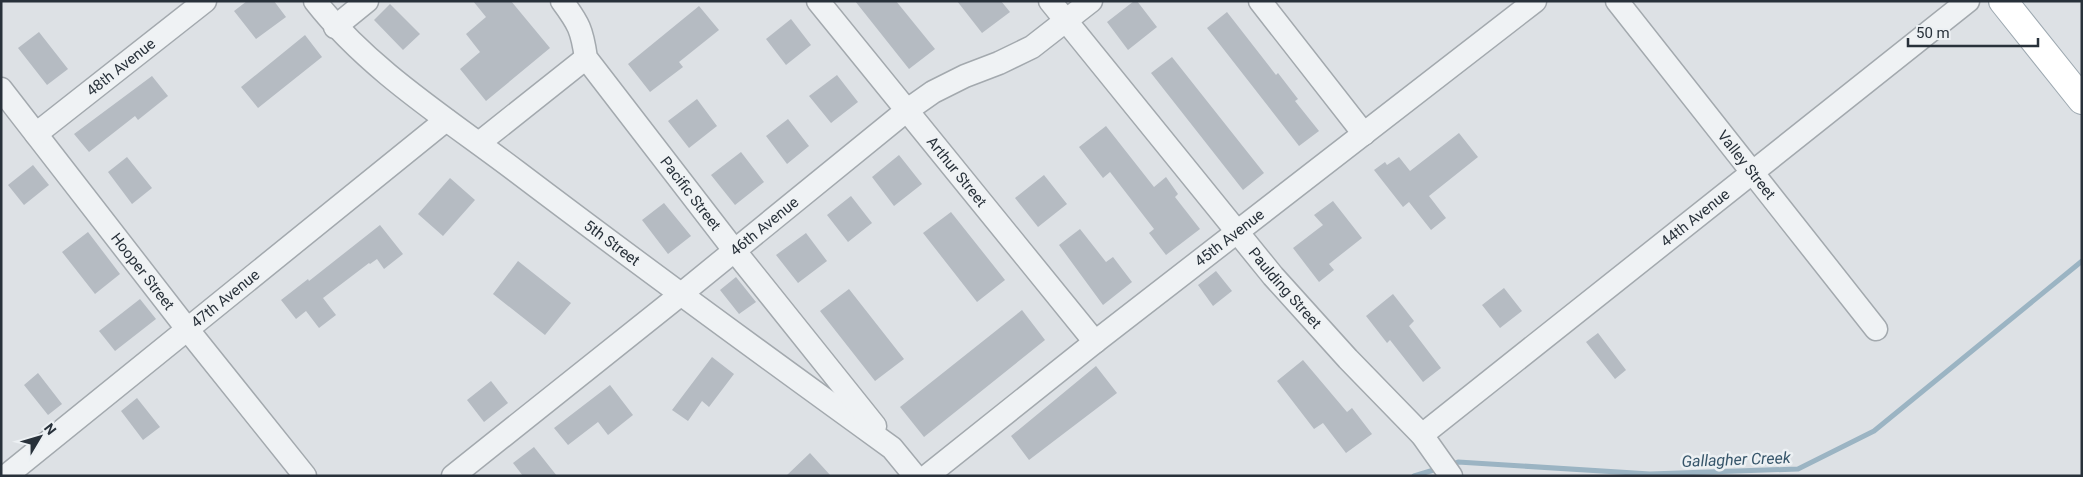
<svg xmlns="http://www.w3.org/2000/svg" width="2083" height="477" viewBox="0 0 2083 477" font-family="Roboto,sans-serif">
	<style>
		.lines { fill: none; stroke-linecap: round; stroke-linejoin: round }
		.stream { stroke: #9bb4c3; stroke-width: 5 }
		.building { fill: #b5bbc2 }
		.minor-casing { stroke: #a3a9ae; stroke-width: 25 }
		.major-casing { stroke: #9da8b0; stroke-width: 30 }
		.minor { stroke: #eff2f4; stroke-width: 22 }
		.major { stroke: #fff; stroke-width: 28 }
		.labels { text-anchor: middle; stroke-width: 5; stroke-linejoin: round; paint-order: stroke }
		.street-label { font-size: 15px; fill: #28313a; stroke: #ecf0f3 }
		.water-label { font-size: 16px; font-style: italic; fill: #36556a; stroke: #ecf0f3 }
	</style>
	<rect width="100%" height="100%" fill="#dde1e5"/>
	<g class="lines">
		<path class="stream" d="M1450,465l8,-3 192,12 148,-5 76,-38 208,-170
			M1414,476l23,-7"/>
	</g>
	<path class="building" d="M247,1h27l12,16 -30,22 -22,-28z
		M473,1h38l39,47 -64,53 -26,-32 20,-17 -14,-18 20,-17z
		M855,1h41l39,48 -26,20z
		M957,1h44l9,11 -28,21z
		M1134,1h3l20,26 -29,23 -21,-28z
		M390,4l30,30 -17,16 -29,-30z
		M699,6l20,24 -40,32 4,5 -33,25 -22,-28z
		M1227,12l49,63 2,-2 20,26 -3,2 24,30 -20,15 -92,-118z
		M791,19l20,26 -25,20 -20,-26z
		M39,32l29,37 -21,16 -29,-37z
		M305,35l17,22 -64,51 -17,-21z
		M1172,57l92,116 -21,17 -92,-117z
		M837,75l21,27 -27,21 -22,-27z
		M152,76l16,20 -30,24 -3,-4 -46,36 -15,-18z
		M697,99l20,27 -28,22 -21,-27z
		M788,119l21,27 -22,18 -21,-28z
		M1106,126l48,61 12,-10 12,17 -3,3 25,32 -34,26 -17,-22 5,-4 -44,-57 -7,6 -24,-31z
		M1459,133l19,24 -49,39 17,22 -15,12 -22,-28 -6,5 -29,-37 11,-8 2,3 12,-8 11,14z
		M741,152l23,30 -29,23 -24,-30z
		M899,155l23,29 -28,22 -22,-29z
		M127,157l25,31 -20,16 -24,-32z
		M33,165l16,20 -25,20 -16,-20z
		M1044,175l23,29 -29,23 -23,-29z
		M450,178l25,22 -32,36 -25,-22z
		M851,196l21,27 -24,19 -21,-27z
		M1333,201l29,37 -33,26 5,6 -15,12 -26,-34 30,-23 -9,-10z
		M664,203l27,33 -23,18 -26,-34z
		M951,212l54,68 -28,22 -54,-69z
		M380,225l23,29 -19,15 -7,-10 -7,5 -1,-1 -46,35 13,17 -17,13 -13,-17 -10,8 -15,-19 27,-21 1,2z
		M1080,229l26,33 7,-5 19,25 -29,23 -44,-60z
		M88,232l32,42 -25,20 -33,-42z
		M806,233l21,28 -29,22 -22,-28z
		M518,261l53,42 -26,32 -52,-41z
		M1216,271l16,20 -19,15 -15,-21z
		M736,277l20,25 -17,12 -19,-24z
		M1504,288l18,23 -22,17 -18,-23z
		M849,289l55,70 -29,22 -55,-70z
		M1393,294l21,27 -5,5 32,42 -18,14 -33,-42 -3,3 -21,-27z
		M140,299l16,20 -41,32 -16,-20z
		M1022,310l23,30 -121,97 -24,-30z
		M1598,333l28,37 -11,9 -29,-37z
		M712,357l22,17 -25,33 -7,-6 -14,20 -16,-11z
		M1303,360l44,52 5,-4 20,26 -26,19 -23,-30 -9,6 -37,-48z
		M1096,366l21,27 -88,67 -18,-24z
		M38,373l24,31 -14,11 -24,-30z
		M491,381l17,22 -24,19 -17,-22z
		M610,385l23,30 -25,20 -10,-13 -30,23 -14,-17z
		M137,398l23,29 -17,13 -22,-29z
		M534,447l23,29h-34l-10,-13z
		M810,453l21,23h-45z"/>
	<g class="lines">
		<defs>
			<g id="minor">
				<path id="s1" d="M315,1c54,69 131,117 201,170 124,94 250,186 376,277l23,28"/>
				<path id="s2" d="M562,1c17,23 20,29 24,57l148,192 141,176"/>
				<path id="s3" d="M818,1l277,341"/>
				<path id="s4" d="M1050,1l223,275 75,83 74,76 29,41"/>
				<path d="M1260,1l104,133"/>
				<path id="s5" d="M1617,1l259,328"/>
				<path d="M335,27l32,-26"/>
				<path id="s6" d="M1,89l187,241 117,146"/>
				<path id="s7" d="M36,134l169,-133"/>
				<path d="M479,143l107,-85"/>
				<path id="s8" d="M1422,435l546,-434"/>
				<path id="s9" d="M6,476l440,-356"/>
				<path id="s10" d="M453,476l227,-181 226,-184 27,-19 32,-16 34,-13 33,-16 59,-46"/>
				<path id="s11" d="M927,476l168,-134 440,-341"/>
			</g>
			<path id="major" d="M2003,1l79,99"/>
		</defs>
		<use href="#minor" class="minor-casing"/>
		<use href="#major" class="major-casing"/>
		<use href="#minor" class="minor"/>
		<use href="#major" class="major"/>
	</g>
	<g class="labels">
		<g class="street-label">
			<text dy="5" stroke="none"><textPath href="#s7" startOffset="108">48th Avenue</textPath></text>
			<text dy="5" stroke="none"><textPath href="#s5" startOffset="209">Valley Street</textPath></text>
			<text dy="5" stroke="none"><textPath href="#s3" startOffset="220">Arthur Street</textPath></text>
			<text dy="5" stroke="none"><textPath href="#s2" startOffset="234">Pacific Street</textPath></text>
			<text dy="5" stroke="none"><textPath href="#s8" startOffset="349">44th Avenue</textPath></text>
			<text dy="5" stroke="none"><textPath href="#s10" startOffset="399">46th Avenue</textPath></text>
			<text dy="5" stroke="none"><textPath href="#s11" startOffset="385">45th Avenue</textPath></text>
			<text dy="5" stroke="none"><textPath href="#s1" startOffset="384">5th Street</textPath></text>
			<text dy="5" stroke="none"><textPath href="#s6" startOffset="231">Hooper Street</textPath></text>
			<text dy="5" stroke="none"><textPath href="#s4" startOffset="371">Paulding Street</textPath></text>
			<text dy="5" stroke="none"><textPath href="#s9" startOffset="282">47th Avenue</textPath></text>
		</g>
		<g class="water-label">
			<text transform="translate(1736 459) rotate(-2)" y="6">Gallagher Creek</text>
		</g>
	</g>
	<rect width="2083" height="477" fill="none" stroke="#28313a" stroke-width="5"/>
	<g transform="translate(40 437) rotate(52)" stroke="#ecf0f3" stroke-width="4" paint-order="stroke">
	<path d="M0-4L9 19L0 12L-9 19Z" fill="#28313a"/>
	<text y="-8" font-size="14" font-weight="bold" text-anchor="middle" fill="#28313a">N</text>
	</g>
	<path d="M1908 38v8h130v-8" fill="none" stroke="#28313a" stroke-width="2.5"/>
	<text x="1916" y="38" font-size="15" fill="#28313a" stroke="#ecf0f3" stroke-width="4" paint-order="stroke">50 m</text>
</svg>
